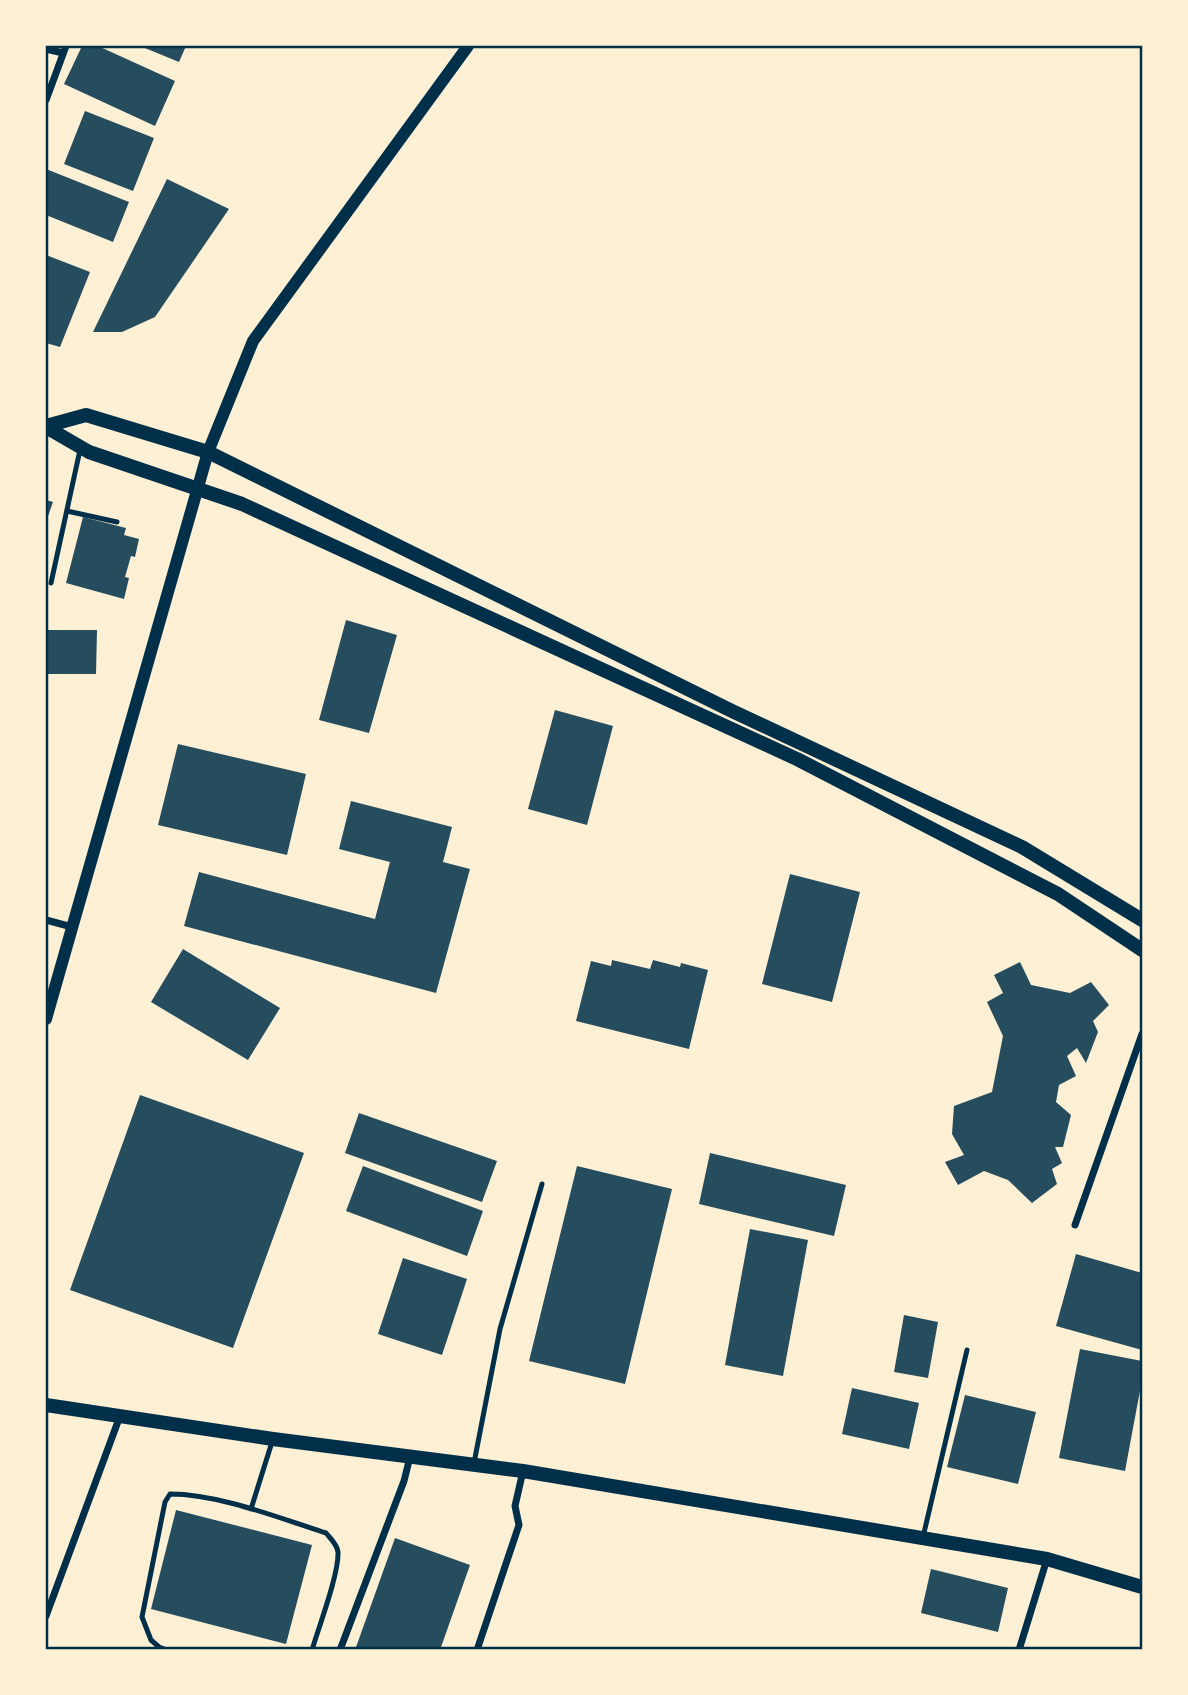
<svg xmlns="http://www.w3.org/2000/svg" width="1188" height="1695" viewBox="0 0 1188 1695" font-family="Quicksand,sans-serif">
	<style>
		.building { fill: #264d5e }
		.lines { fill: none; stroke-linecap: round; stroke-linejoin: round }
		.service { stroke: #003049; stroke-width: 5 }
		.minor { stroke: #003049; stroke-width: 7 }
		.tertiary { stroke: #003049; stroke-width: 12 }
		.secondary { stroke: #003049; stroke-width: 14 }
		.neatline { fill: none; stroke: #003049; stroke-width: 2.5 }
	</style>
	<rect width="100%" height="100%" fill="#fdf0d5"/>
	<path class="building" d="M82,46h16l77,35 -20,45 -91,-42z
		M140,46h46l-7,16z
		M85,111l69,27 -21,53 -69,-27z
		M46,169l83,33 -16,40 -67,-27z
		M167,179l62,30 -74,108 -33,15h-29z
		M46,255l44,17 -30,75 -14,-4z
		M46,500l7,2 -7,20z
		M83,517l43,11 -2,7 15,4 -4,18 -4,-1 -6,21 4,1 -5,21 -58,-16z
		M346,620l51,15 -28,98 -50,-13z
		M46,630h51l-1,44h-50z
		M555,710l58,16 -26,99 -59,-16z
		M178,744l128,30 -19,81 -129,-30z
		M351,801l101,26 -9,35 27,7 -34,124 -252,-67 15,-54 176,47 15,-57 -51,-13z
		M790,874l70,18 -28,110 -70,-18z
		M183,949l97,59 -32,52 -97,-58z
		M612,960l38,9 3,-9 27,7 1,-4 27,7 -19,79 -113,-28 15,-60 20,5z
		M1020,962l11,23 39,8 21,-11 18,23 -16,16 5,11 -12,31 -9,-15 -10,8 9,20 -17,9 -3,17 15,13 -8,32h-8l7,16 -10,6 5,15 -25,19 -24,-23 -24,-9 -26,14 -13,-23 19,-7 -12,-21 2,-28 38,-14 11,-56 -16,-34 16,-9 -9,-18z
		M140,1095l164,58 -71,195 -163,-58z
		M359,1113l138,48 -15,41 -137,-49z
		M710,1153l136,32 -12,51 -135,-32z
		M363,1166l120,45 -16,45 -121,-45z
		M577,1166l95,23 -47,195 -96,-23z
		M750,1229l58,11 -25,136 -58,-11z
		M1076,1254l66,19v77l-86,-24z
		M403,1258l64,21 -25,76 -64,-21z
		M904,1315l34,7 -10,56 -34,-6z
		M1080,1349l62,12v19l-17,91 -66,-13z
		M852,1388l67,15 -10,46 -67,-15z
		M965,1395l71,17 -18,72 -71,-17z
		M176,1510l136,35 -26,99 -135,-35z
		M395,1538l75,27 -30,85h-85z
		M931,1569l77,19 -10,44 -77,-19z"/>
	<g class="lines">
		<path class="service" d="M67,511l50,11
			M51,583l29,-133
			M474,1463l26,-134 42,-145
			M251,1509l21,-67
			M923,1537l44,-187
			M167,1650l-8,-3 -8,-7 -9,-23 23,-115 5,-8c49,0 109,24 156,39 5,6 11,11 12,19 1,22 -19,74 -26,98"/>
		<path class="minor" d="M46,49l17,4
			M46,100l20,-54
			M46,920l26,7
			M1075,1225l67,-191
			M46,1616l74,-200
			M340,1650l64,-169 6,-24
			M477,1650l42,-125 -4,-19 8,-35
			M1019,1650l28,-91"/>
		<path class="tertiary" d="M46,1019l162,-567 45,-111 215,-295"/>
		<path class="secondary" d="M46,426l40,-11 122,37 524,259 290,136 120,73
			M46,427l43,25 153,52 555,255 261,135 84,56
			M46,1405l227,34 250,32 524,88 95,28"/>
	</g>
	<rect width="1188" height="1695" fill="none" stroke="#fdf0d5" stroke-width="94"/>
	<rect x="47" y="47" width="1094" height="1601" class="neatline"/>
</svg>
